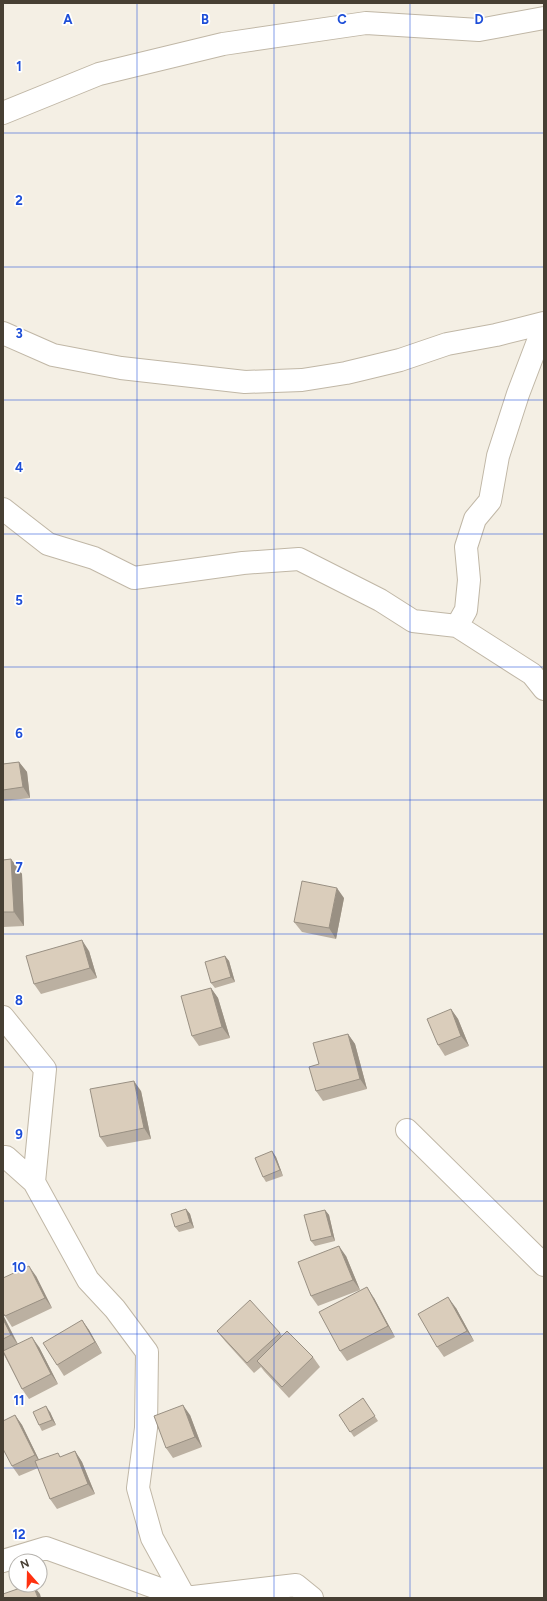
<svg xmlns="http://www.w3.org/2000/svg" width="547" height="1601" viewBox="0 0 547 1601" font-family="Figtree,sans-serif">
	<style>
		.lines { fill: none; stroke-linecap: round; stroke-linejoin: round }
		.minor-casing { stroke: #c0b7a6; stroke-width: 24 }
		.minor { stroke: #fff; stroke-width: 22 }
		.wall { fill: #bbb0a1 }
		.shaded-wall { fill: #999083 }
		.building { fill: #dacdbb; stroke: #999083 }
		.grid { fill: none; stroke: #1d4ed8; stroke-width: 1; stroke-opacity: 0.55 }
		.grid-label { font-size: 13px; text-anchor: middle; font-weight: bold; fill: #1d4ed8; stroke: #fff; stroke-width: 3.5; stroke-linejoin: round; paint-order: stroke }
	</style>
	<rect width="100%" height="100%" fill="#f4efe4"/>
	<g class="lines">
		<defs>
			<path id="minor" d="M3,113l96,-39 124,-30 143,-21 113,7 65,-12
				M3,333l50,22 68,13 124,14 57,-2 44,-7 54,-13 47,-16 49,-9 48,-12
				M3,509l45,35 46,14 40,20 109,-15 56,-4 81,41 33,21 44,5 9,-16 3,-30 -3,-33 9,-28 15,-18 8,-45 20,-62 19,-50 7,-11
				M457,626l75,48 12,15
				M3,1017l42,52 -11,113 54,98 27,29 32,43 -1,76 -8,60 14,50 33,60 111,-13 16,13
				M407,1130l137,135
				M3,1157h3l28,25
				M3,1561l43,-13 139,50"/>
		</defs>
		<use href="#minor" class="minor-casing"/>
		<use href="#minor" class="minor"/>
	</g>
	<path class="wall" d="M19,762l8,10 3,26 -27,3v-37z
		M11,859l11,15 2,52 -21,1v-67z
		M344,898l-8,41 -34,-7 -8,-10z
		M89,951l8,27 -56,16 -7,-10z
		M225,956l4,5 6,21 -20,6 -4,-5z
		M211,988l7,10 12,40 -31,8 -7,-10z
		M451,1009l7,10 11,27 -24,10 -7,-11z
		M348,1034l7,10 12,45 -44,12 -7,-10 3,-27z
		M141,1091l10,48 -44,8 -7,-10z
		M272,1151l4,6 7,19 -17,6 -3,-5z
		M186,1209l4,5 4,14 -15,4 -4,-5z
		M325,1210l4,5 6,26 -20,5 -4,-5z
		M346,1256l14,34 -42,16 -7,-10z
		M36,1276l16,32 -40,19 -7,-11z
		M374,1298l21,39 -48,24 -7,-10z
		M456,1308l18,33 -30,16 -7,-10z
		M3,1315l15,29 21,3 19,37 -29,15 -7,-10 -19,-36z
		M82,1320l7,10 13,23 -38,23 -7,-11z
		M217,1331l63,2 2,3 31,21 7,10 -31,31 -25,-27 -3,-4 -7,6 -29,-32z
		M363,1398l15,23 -24,16 -15,-22z
		M50,1412l6,13 -14,6 -3,-6z
		M15,1415l7,10 17,35 22,-3 14,-6 7,11 13,32 -38,15 -7,-10 -12,-31 -19,8 -7,-10z
		M190,1415l12,32 -29,11 -7,-10z"/>
	<path class="shaded-wall" d="M19,762l8,10 3,26 -7,-11z
		M11,859l11,15 2,52 -10,-14z
		M337,888l7,10 -8,41 -7,-11z
		M82,940l7,11 8,27 -7,-10z
		M225,956l4,5 6,21 -4,-5z
		M211,988l7,10 12,40 -8,-11z
		M451,1009l7,10 11,27 -8,-10z
		M348,1034l7,10 12,45 -7,-10z
		M134,1081l7,10 10,48 -7,-11z
		M272,1151l4,6 7,19 -3,-6z
		M186,1209l4,5 4,14 -4,-6z
		M325,1210l4,5 6,26 -3,-5z
		M339,1246l7,10 14,34 -7,-10z
		M29,1266l7,10 16,32 -7,-10z
		M367,1287l7,11 21,39 -7,-11z
		M448,1297l8,11 18,33 -7,-10z
		M3,1315l15,30 -7,-10 -8,-16z
		M82,1320l7,10 13,23 -7,-11z
		M32,1337l7,10 19,37 -7,-10z
		M183,1405l7,10 12,32 -7,-10z
		M46,1406l4,6 6,13 -4,-5z
		M15,1415l7,10 20,41 -7,-11z
		M75,1451l7,11 13,32 -7,-10z
		M33,1585l7,9 1,4h-3z"/>
	<path class="building" d="M19,762l4,25 -20,3v-26z
		M11,859l3,53h-11v-52z
		M302,881l35,7 -8,40 -35,-6z
		M82,940l8,28 -56,16 -8,-28z
		M225,956l6,21 -20,6 -6,-21z
		M211,988l11,39 -30,9 -11,-40z
		M451,1009l10,27 -23,9 -11,-26z
		M348,1034l12,45 -44,12 -7,-24 10,-3 -6,-21z
		M134,1081l10,47 -44,9 -10,-48z
		M272,1151l8,19 -17,7 -8,-19z
		M186,1209l4,13 -15,5 -4,-13z
		M325,1210l7,26 -21,5 -7,-26z
		M339,1246l14,34 -42,16 -13,-34z
		M29,1266l16,32 -40,18 -2,-3v-35z
		M367,1287l21,39 -48,25 -21,-39z
		M448,1297l19,34 -30,16 -19,-33z
		M250,1300l30,33 -33,30 -30,-32z
		M3,1319l8,16 -8,4z
		M82,1320l13,22 -38,23 -14,-22z
		M287,1331l26,26 -31,30 -25,-26z
		M32,1337l19,37 -29,15 -19,-38z
		M363,1398l12,18 -25,16 -11,-17z
		M183,1405l12,32 -29,11 -12,-32z
		M46,1406l6,14 -13,5 -6,-13z
		M15,1415l20,40 -23,11 -9,-17v-28z
		M75,1451l13,33 -38,15 -15,-38 23,-8 2,4z
		M29,1585h4l5,13h-35v-4z"/>
	<path class="grid" d="M137,3v1595M274,3v1595M410,3v1595M3,133h541M3,267h541M3,400h541M3,534h541M3,667h541M3,800h541M3,934h541M3,1067h541M3,1201h541M3,1334h541M3,1468h541"/>
	<g class="grid-label">
		<text x="68" y="24">A</text>
		<text x="205" y="24">B</text>
		<text x="342" y="24">C</text>
		<text x="479" y="24">D</text>
		<text x="19" y="71">1</text>
		<text x="19" y="205">2</text>
		<text x="19" y="338">3</text>
		<text x="19" y="472">4</text>
		<text x="19" y="605">5</text>
		<text x="19" y="738">6</text>
		<text x="19" y="872">7</text>
		<text x="19" y="1005">8</text>
		<text x="19" y="1139">9</text>
		<text x="19" y="1272">10</text>
		<text x="19" y="1405">11</text>
		<text x="19" y="1539">12</text>
	</g>
	<rect width="547" height="1601" fill="none" stroke="#473f33" stroke-width="8"/>
	<g transform="translate(28 1573) rotate(340)"><circle r="19" fill="#ffffff" stroke="#b5b2ad"/>
	<path d="M0-3L7 15L0 10L-7 15Z" fill="#ff3110"/>
	<text y="-6" font-size="11" font-weight="bold" text-anchor="middle" fill="#473f33">N</text>
	</g>
</svg>
